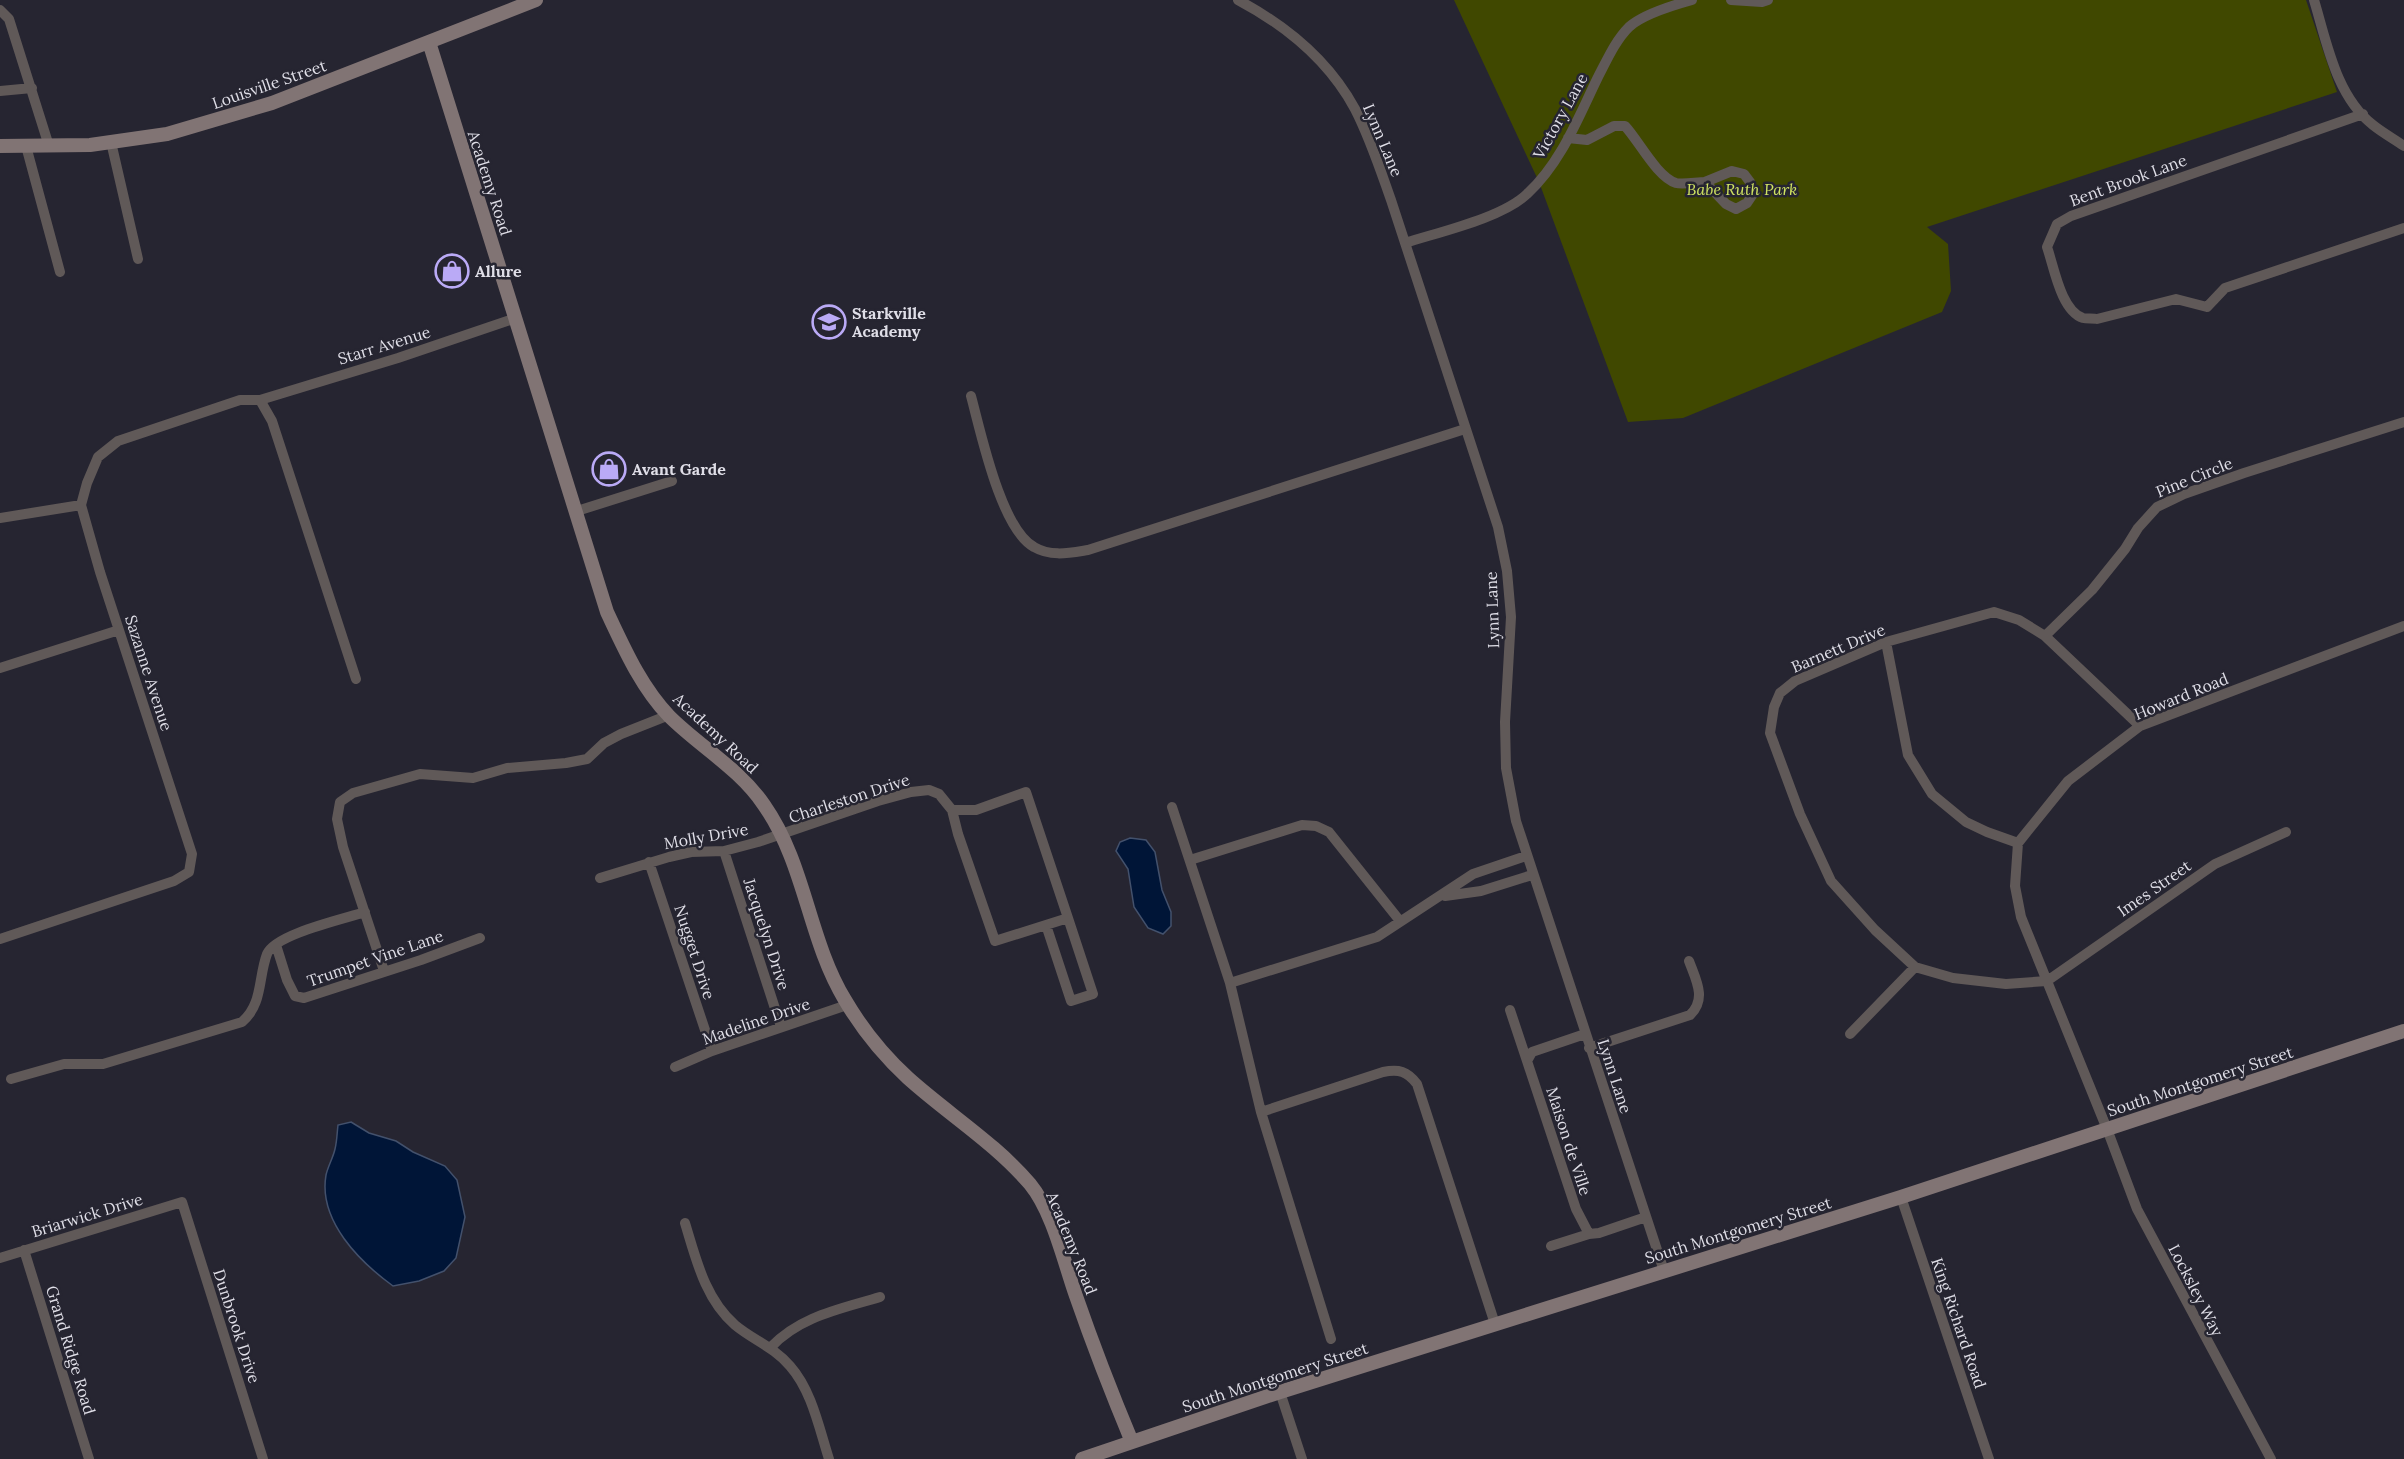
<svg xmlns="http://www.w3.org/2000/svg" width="2404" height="1459" viewBox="0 0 2404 1459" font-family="Lora,serif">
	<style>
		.green { fill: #404800 }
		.water { fill: #001537; stroke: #43516c; stroke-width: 1.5 }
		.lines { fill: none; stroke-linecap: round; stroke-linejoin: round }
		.street { stroke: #605958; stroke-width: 10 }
		.secondary { stroke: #817474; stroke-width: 14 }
		.labels { text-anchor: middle; stroke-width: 5; stroke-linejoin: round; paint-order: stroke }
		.street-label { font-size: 16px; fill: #dfdee7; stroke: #262531 }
		.park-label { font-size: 16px; font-style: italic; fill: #d0e362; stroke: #262531 }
		.poi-label { font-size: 16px; font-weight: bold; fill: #dfdee7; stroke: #262531; text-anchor: start }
	</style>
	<rect width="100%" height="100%" fill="#262531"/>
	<path class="green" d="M1454,0h852l31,92 -410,135 21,17 3,47 -9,21 -259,106 -55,4 -89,-240z"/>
	<path class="water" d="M1130,838l16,2 9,12 7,38 9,22v14l-8,8 -15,-6 -14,-21 -6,-38 -12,-18 4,-9z
		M351,1122l18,11 27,8 17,11 32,14 12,14 8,37 -9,41 -12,13 -25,10 -26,5c-33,-24 -75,-65 -67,-111 2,-9 7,-17 9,-26 2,-8 2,-16 3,-24z"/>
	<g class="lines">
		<path class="street" d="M1238,0c47,25 91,61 117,109 15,29 25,60 36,91l107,327 9,44 4,46 -6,105 1,46 10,53 148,450
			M1731,0l31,2 6,-2
			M2314,0c13,43 22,96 59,125 10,8 21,14 31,21
			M0,10l9,9 40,127
			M0,91l32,-3
			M2363,114l-292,102 -14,8 -10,23c7,20 14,64 36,71 4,1 10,0 14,1l79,-20 31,8 18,-19 179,-60
			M1568,138l19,2 27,-14h11c14,15 32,51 51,57 7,2 21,-1 29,-1l21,22 10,5 11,-6 6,-9 -3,-12 -6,-8 -12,-3 -27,11
			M111,142l27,117
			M26,146l34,126
			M1405,243c34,-11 97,-25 122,-49 34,-31 51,-76 71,-117 9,-17 17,-36 31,-50 14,-13 45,-22 63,-27
			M971,396c10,37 30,133 63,151 17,10 35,6 54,3l377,-121
			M260,400l12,21 84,258
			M577,511l95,-30
			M0,518l81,-13
			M2045,636l47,-46 33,-41 13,-21 19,-21 27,-13 60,-21 160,-51
			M1886,642l22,113 24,39 34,28 21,10 31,11
			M0,668l119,-38
			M2140,726l-95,-90 -26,-16 -25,-8 -108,30 -91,39 -15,12 -6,14 -4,26 30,81 31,67 44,49 40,37 38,11 53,6 41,-3 168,-117 71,-32
			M1172,807l58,176 31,129 70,227
			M724,851l57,176
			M1190,860l112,-35 14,1 13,6 71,89
			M649,862l63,189
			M600,878l69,-21 22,-5 33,-1 34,-9 120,-41 33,-9 18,-2 10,4 13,16 6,24 37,107 73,-23 -42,-126 -50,18h-24
			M1445,896l36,-5 51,-16
			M1046,925l25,76 22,-7 -25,-76
			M0,939l174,-58 15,-9 3,-18 -92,-282 -19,-67 6,-22 11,-26 20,-16 122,-41h20l138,-42 118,-40
			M276,945l11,35 8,16 9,2 117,-38 59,-22
			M384,971l-41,-124 -6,-28 3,-17 13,-9 67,-19 53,4 34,-10 59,-5 21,-4 17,-16 17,-9 48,-19
			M1230,983l147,-46 96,-63 53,-18
			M1510,1010l17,51
			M1585,1034l-53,18 -5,9 49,148 13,25 10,-1 47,-16
			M1850,1034l65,-67
			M1589,1048l101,-33c17,-16 6,-35 -1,-54
			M675,1067l37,-16 135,-46
			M11,1079l53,-15h39l139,-42c21,-18 16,-44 25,-68 8,-20 77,-35 98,-42
			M1261,1112l122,-40c16,-3 24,-1 34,12l78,240
			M1901,1197l88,262
			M685,1223c11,36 20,76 50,102 18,15 39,22 55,41 22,25 29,62 39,93
			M1551,1246l38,-12
			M24,1250l65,209
			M0,1258l182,-56 81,257
			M771,1347c29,-31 70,-38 109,-50
			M1280,1392l22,67
			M2271,1459l-134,-250 -30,-80 -86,-212 -6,-31 3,-43 50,-62 72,-55 264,-100"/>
		<path class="secondary" d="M429,42l178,570c17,36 34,75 62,104 31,31 70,52 95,89 42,60 44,134 81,195 17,29 38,55 63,78 40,36 87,65 122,106 23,28 34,78 46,112 17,49 36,98 56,146
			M0,146l90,-1 77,-11 105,-31 264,-103
			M1082,1459l198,-67 621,-195 503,-166"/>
	</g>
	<defs>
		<symbol id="shop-ring" viewBox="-11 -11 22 22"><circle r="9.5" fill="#262531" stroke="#baaaf6" stroke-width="1.5"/><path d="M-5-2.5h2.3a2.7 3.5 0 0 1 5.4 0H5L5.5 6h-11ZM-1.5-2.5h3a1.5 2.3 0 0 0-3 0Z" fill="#baaaf6"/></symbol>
		<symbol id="school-ring" viewBox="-11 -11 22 22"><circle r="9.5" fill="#262531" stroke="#baaaf6" stroke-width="1.5"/><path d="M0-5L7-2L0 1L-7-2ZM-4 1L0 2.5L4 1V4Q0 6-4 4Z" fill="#baaaf6"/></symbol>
	</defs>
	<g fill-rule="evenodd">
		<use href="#shop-ring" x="433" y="252" width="38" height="38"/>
		<use href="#school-ring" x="810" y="303" width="38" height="38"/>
		<use href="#shop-ring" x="590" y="450" width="38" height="38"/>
	</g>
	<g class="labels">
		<g class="street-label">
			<text transform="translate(269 84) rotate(-19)" y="6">Louisville Street</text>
			<text transform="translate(1560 116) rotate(-61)" y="6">Victory Lane</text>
			<text transform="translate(1383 140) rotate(67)" y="6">Lynn Lane</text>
			<text transform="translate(2128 180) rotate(-20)" y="6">Bent Brook Lane</text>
			<text transform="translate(490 183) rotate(72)" y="6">Academy Road</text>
			<text transform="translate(384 345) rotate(-17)" y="6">Starr Avenue</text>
			<text transform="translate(2194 477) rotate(-22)" y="6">Pine Circle</text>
			<text transform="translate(1492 610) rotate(-92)" y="6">Lynn Lane</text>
			<text transform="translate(1838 648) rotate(-23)" y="6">Barnett Drive</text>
			<text transform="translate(149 673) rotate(72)" y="6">Sazanne Avenue</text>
			<text transform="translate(2181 696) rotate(-22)" y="6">Howard Road</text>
			<text transform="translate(716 733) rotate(43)" y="6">Academy Road</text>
			<text transform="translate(849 798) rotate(-18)" y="6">Charleston Drive</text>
			<text transform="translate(706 836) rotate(-10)" y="6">Molly Drive</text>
			<text transform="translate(2154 888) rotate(-35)" y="6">Imes Street</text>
			<text transform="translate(767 934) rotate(72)" y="6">Jacquelyn Drive</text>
			<text transform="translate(695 952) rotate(72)" y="6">Nugget Drive</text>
			<text transform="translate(375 958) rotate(-19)" y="6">Trumpet Vine Lane</text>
			<text transform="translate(756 1021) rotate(-19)" y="6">Madeline Drive</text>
			<text transform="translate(1615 1076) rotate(72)" y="6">Lynn Lane</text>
			<text transform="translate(2200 1081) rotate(-18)" y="6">South Montgomery Street</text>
			<text transform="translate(1569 1141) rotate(72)" y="6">Maison de Ville</text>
			<text transform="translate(87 1215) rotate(-17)" y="6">Briarwick Drive</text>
			<text transform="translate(1738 1230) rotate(-17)" y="6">South Montgomery Street</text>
			<text transform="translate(1072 1243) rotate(68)" y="6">Academy Road</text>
			<text transform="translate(2196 1290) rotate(63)" y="6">Locksley Way</text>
			<text transform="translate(1959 1323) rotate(71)" y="6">King Richard Road</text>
			<text transform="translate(237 1326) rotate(72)" y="6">Dunbrook Drive</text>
			<text transform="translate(71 1350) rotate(73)" y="6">Grand Ridge Road</text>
			<text transform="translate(1275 1377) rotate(-18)" y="6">South Montgomery Street</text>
		</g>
		<g class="park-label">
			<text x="1742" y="195">Babe Ruth Park</text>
		</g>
		<g class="poi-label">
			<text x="475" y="277">Allure</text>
			<text x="852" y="319">Starkville<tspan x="852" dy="18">Academy</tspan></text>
			<text x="632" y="475">Avant Garde</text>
		</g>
	</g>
</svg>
